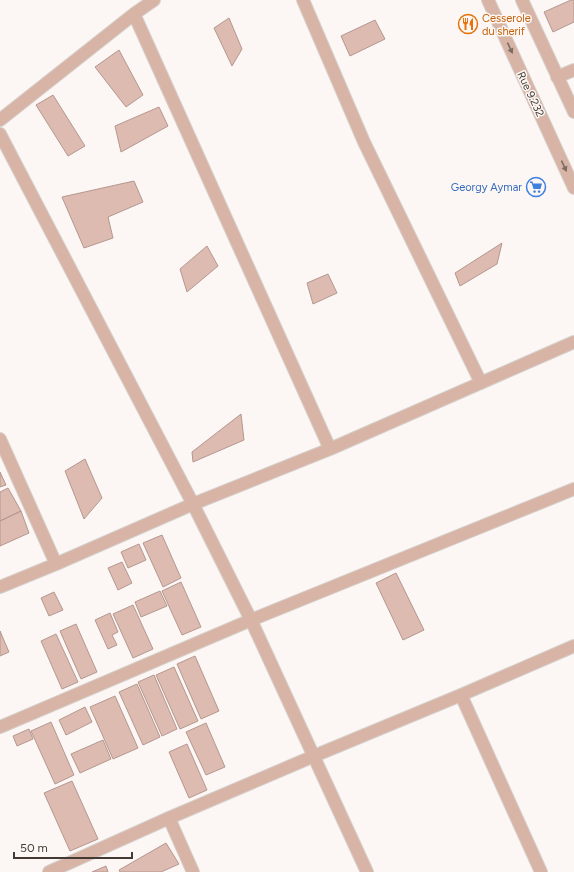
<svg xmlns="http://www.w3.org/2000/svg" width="574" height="872" viewBox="0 0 574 872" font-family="Figtree,sans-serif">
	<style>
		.building { fill: #ddbbb0; stroke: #b49890 }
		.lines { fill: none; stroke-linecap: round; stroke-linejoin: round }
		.minor-casing { stroke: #d7d1cd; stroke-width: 14 }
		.minor { stroke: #d7b4a5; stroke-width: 12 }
		.oneway { fill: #7e6b61 }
		.labels { text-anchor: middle; stroke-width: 3; stroke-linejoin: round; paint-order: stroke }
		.food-label { font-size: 11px; fill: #c56008; stroke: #fcf7f4; text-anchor: start }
		.street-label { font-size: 11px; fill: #433a33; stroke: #fcf7f4 }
		.shop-label { font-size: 11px; fill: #366cbe; stroke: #fcf7f4; text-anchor: end }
	</style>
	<rect width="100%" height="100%" fill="#fcf7f4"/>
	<path class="building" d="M571,0h3v22l-21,10 -9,-20z
		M229,18l13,31 -10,17 -18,-38z
		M375,20l10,19 -35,17 -9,-20z
		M119,50l24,45 -17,12 -31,-40z
		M53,95l32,51 -17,10 -32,-51z
		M159,107l9,19 -47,26 -6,-26z
		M134,181l9,21 -35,15 5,21 -29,10 -22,-51z
		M502,243l-5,21 -37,22 -5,-13z
		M207,246l11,20 -31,26 -7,-23z
		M328,274l9,19 -24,11 -6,-21z
		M241,414l3,26 -51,22 -1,-10z
		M85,459l17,39 -18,21 -19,-48z
		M0,472l6,13 -6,2z
		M8,488l13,23 -21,10v-29z
		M21,511l8,22 -29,13v-25z
		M162,535l19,43 -18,9 -20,-44z
		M139,544l7,16 -18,8 -7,-16z
		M122,562l10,21 -14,7 -10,-22z
		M396,573l28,57 -21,10 -27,-57z
		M181,582l20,45 -19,8 -20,-44z
		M160,591l7,15 -26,11 -6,-15z
		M54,592l9,18 -14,6 -8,-18z
		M133,605l20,44 -20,9 -20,-44z
		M110,613l8,19 -6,3 5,10 -9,4 -13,-29z
		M76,624l21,48 -16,7 -21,-48z
		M0,631l9,21 -9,4z
		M56,634l22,48 -16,7 -21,-48z
		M195,656l24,55 -18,8 -24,-55z
		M174,667l24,54 -18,8 -24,-54z
		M154,675l23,54 -15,7 -24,-54z
		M137,684l23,53 -17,8 -24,-53z
		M115,696l23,52 -25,11 -23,-52z
		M85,707l7,15 -26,13 -7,-15z
		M51,722l23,53 -19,9 -24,-53z
		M206,723l19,44 -19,8 -20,-43z
		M29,729l4,10 -16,7 -4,-10z
		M103,740l8,19 -31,14 -9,-19z
		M187,744l20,46 -18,8 -20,-46z
		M72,781l26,58 -28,12 -26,-58z
		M166,843l13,21 -18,8h-41l-1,-2z
		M106,866l2,6h-16z"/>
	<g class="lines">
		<defs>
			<path id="minor" d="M303,0l61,142 117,241
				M488,0l86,188
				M522,0l52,112
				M134,14l196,435
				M557,77l17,-7
				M0,120l134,-106 20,-14
				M0,134l193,370 58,116 116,252
				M0,439l56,125
				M0,587l56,-23 137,-60 137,-55 244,-107
				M461,695l80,177
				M0,727l251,-107 323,-131
				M169,818l24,54
				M49,872l120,-54 145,-62 147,-61 113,-49"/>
		</defs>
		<use href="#minor" class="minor-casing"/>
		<use href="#minor" class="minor"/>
	</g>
	<defs><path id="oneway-solid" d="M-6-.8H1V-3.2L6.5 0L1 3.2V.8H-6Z"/></defs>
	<g class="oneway">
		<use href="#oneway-solid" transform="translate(510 48) rotate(65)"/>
		<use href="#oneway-solid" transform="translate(564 166) rotate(65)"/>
	</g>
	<defs>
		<symbol id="restaurant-ring" viewBox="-11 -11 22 22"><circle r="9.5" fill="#fcf7f4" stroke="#e8710a" stroke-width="1.5"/><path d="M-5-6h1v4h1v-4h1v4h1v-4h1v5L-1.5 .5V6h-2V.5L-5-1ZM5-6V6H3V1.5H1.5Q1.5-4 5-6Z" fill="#e8710a"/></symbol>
		<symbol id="supermarket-ring" viewBox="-11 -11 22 22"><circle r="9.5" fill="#fcf7f4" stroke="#3f7fe0" stroke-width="1.5"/><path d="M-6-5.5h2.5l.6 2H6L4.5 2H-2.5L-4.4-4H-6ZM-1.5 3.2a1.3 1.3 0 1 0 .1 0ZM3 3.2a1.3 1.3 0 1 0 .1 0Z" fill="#3f7fe0"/></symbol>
	</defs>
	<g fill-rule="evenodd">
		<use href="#restaurant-ring" x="457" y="13" width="22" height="22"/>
		<use href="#supermarket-ring" x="525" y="176" width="22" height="22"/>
	</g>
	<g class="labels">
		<g class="food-label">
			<text x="482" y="22">Cesserole<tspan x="482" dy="13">du sherif</tspan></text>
		</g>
		<g class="street-label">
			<text transform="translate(531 94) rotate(65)" y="4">Rue 9.232</text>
		</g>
		<g class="shop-label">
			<text x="522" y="191">Georgy Aymar</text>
		</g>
	</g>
	<path d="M14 852v6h118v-6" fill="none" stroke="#433a33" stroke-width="2"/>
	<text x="20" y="852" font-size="12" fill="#433a33" stroke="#fcf7f4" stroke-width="3" paint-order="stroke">50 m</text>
</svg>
